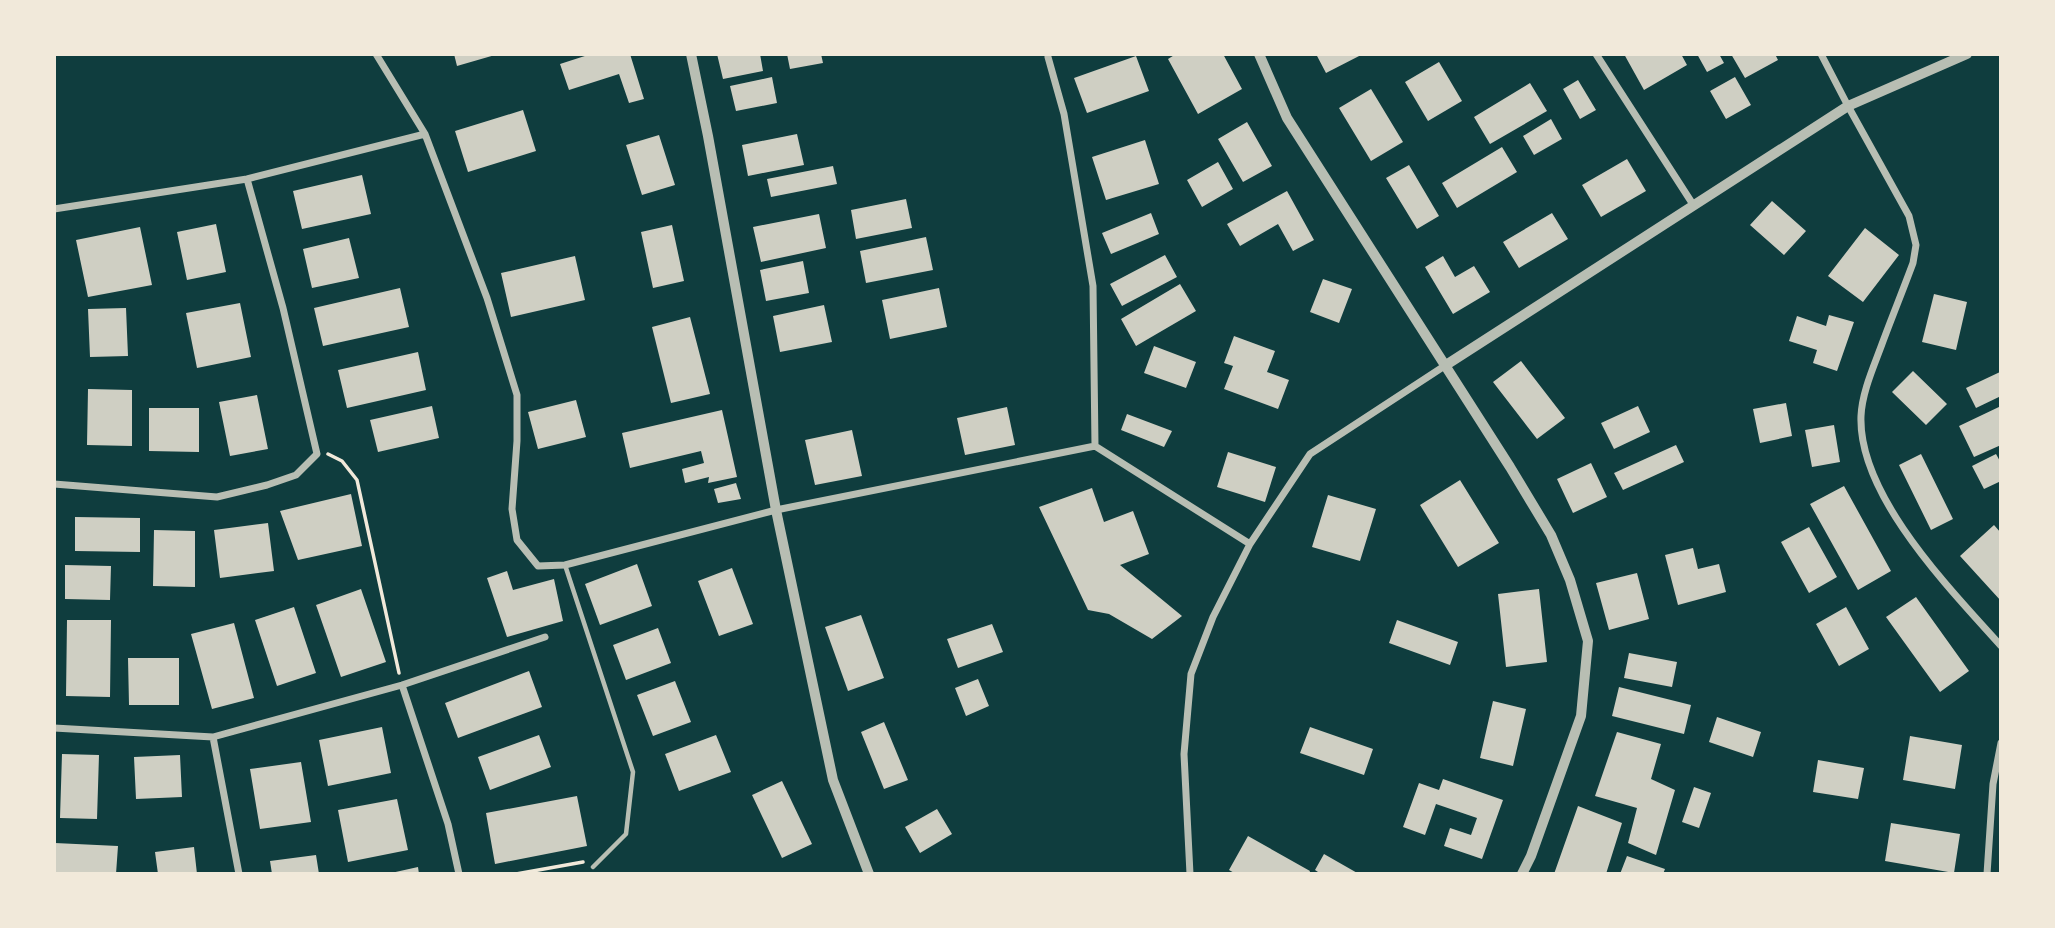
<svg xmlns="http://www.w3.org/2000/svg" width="2055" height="928" viewBox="0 0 2055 928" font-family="Merriweather,serif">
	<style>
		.building { fill: #cfcfc3 }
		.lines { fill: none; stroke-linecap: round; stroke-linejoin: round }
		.path { stroke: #f1e9da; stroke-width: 3.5 }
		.service { stroke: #b8beb3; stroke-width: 4.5 }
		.minor { stroke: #b8beb3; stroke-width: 7 }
		.tertiary { stroke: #b8beb3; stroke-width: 10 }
	</style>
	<rect width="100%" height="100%" fill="#0f3d3e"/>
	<path class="building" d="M454,54h41v1l-38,11z
		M591,54h39l14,45 -15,4 -10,-29 -50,16 -9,-26z
		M717,54h43l3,17 -40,8z
		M787,54h34l2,9 -33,6z
		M1176,54h47l19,35 -44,25 -30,-55z
		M1316,54h47l-37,19z
		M1624,54h57l6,11 -43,25z
		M1697,54h22l5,9 -17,9z
		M1731,54h44l3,6 -33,18z
		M1136,56l13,35 -62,22 -13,-35z
		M1439,62l23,39 -34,20 -23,-39z
		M772,77l5,26 -41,8 -6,-25z
		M1735,77l16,28 -25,14 -16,-28z
		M1578,80l18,30 -16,9 -17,-30z
		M1530,83l17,28 -57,33 -16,-27z
		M1371,89l32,53 -32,19 -32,-53z
		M523,110l13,41 -68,21 -13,-41z
		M1551,119l11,20 -28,16 -11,-19z
		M1247,122l25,44 -29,16 -25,-43z
		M797,134l7,31 -56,11 -6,-31z
		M659,135l16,50 -33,10 -16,-50z
		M1145,140l14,44 -53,16 -14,-43z
		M1502,147l15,25 -60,36 -15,-25z
		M1627,159l19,32 -45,26 -19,-32z
		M1218,162l15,27 -31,18 -15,-27z
		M1409,165l30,51 -22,13 -31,-51z
		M833,166l4,18 -66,13 -4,-18z
		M362,175l9,39 -69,15 -9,-38z
		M1287,191l27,49 -21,11 -15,-27 -38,22 -13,-22z
		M906,199l6,29 -56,11 -5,-29z
		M1772,201l34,30 -22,24 -34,-30z
		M1151,213l8,21 -48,20 -9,-21z
		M1552,213l16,26 -49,29 -16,-26z
		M819,214l7,34 -65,14 -8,-35z
		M216,224l10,48 -39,8 -10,-48z
		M672,225l12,56 -31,7 -12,-56z
		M140,227l12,58 -64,12 -12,-57z
		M1865,228l34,27 -36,47 -35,-26z
		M926,237l7,33 -67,13 -6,-32z
		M349,238l10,40 -47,10 -9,-39z
		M1165,255l12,22 -55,29 -12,-22z
		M575,256l10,44 -74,17 -10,-44z
		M1443,256l12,21 19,-11 16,26 -37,22 -28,-47z
		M803,261l6,32 -43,8 -6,-31z
		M1323,279l29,10 -13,34 -29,-11z
		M1180,284l16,27 -60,35 -15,-27z
		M400,288l9,39 -86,19 -9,-38z
		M939,288l8,39 -57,12 -8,-39z
		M1934,294l33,8 -11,48 -34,-8z
		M240,303l11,54 -54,11 -11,-55z
		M824,305l8,37 -52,10 -7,-36z
		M126,308l2,48 -38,1 -2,-48z
		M1829,315l25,7 -17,49 -24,-8 4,-13 -28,-9 8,-25 29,10z
		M690,317l20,77 -39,9 -19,-76z
		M1234,336l41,15 -8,21 22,8 -11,29 -54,-20 9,-23 -9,-3z
		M1154,346l42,16 -10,26 -42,-15z
		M418,352l8,38 -79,18 -9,-38z
		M1521,361l44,57 -28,21 -44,-57z
		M1913,371l34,33 -21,21 -34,-33z
		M2000,372l1,24 -25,12 -10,-20z
		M88,389l44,1v56l-45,-1z
		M257,395l11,54 -38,7 -11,-54z
		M576,400l10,37 -48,12 -10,-37z
		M1786,403l6,33 -32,7 -7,-34z
		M432,406l7,32 -61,14 -8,-32z
		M1638,406l12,26 -36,17 -13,-26z
		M2001,406v39l-27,12 -15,-31z
		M1007,407l8,38 -50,10 -8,-37z
		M149,408h50v44l-50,-1z
		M722,410l15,67 -29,6 1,-6 -24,6 -3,-14 22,-6 -3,-12 -71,17 -8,-35z
		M1127,414l45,17 -8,16 -43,-17z
		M1834,425l6,37 -28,5 -7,-37z
		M852,430l10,46 -47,9 -10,-45z
		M1676,445l8,17 -61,28 -9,-17z
		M1228,452l48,15 -11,35 -48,-15z
		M1921,454l32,65 -22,11 -32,-65z
		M1996,454l5,9v18l-17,8 -12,-23z
		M1591,463l16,34 -34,16 -16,-34z
		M1460,480l39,63 -41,24 -38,-62z
		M736,483l5,16 -23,4 -4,-14z
		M1844,486l47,85 -33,19 -48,-86z
		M1092,488l12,34 29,-11 16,43 -29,11 62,51 -30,23 -43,-25 -21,-4 -49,-103z
		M351,494l11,52 -64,14 -18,-49z
		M1328,495l48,14 -16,52 -48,-14z
		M75,517l65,1v34l-65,-1z
		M268,523l6,48 -54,7 -6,-48z
		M1994,525l7,8v68l-41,-45z
		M1809,527l28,50 -28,16 -28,-51z
		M154,530l41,1v56l-42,-1z
		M1693,548l5,21 21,-5 7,28 -48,13 -13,-50z
		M637,564l15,42 -52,19 -15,-41z
		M65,565l46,1 -1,34 -45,-1z
		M732,568l21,56 -34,12 -21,-55z
		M507,571l6,19 41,-11 9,42 -56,16 -20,-59z
		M1637,573l12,46 -40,11 -13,-47z
		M361,589l25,73 -45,15 -25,-72z
		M1539,589l8,73 -41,5 -8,-73z
		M1916,597l53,74 -29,21 -54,-75z
		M294,607l22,66 -39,13 -22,-66z
		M1846,607l23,42 -30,17 -23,-42z
		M861,615l23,63 -36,13 -23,-64z
		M67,620h44l-1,77 -44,-1z
		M1397,620l61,22 -8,23 -61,-22z
		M234,623l20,75 -42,11 -21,-75z
		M992,624l11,28 -45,16 -11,-29z
		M658,628l13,35 -45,17 -13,-35z
		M1629,653l48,9 -5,25 -48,-9z
		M128,658h51v47h-50z
		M529,671l13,36 -84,31 -13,-35z
		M978,679l11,27 -23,10 -11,-28z
		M675,681l16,41 -38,14 -16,-41z
		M1619,687l72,18 -7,29 -72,-18z
		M1493,701l33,8 -13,57 -33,-8z
		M1717,717l44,15 -8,25 -44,-15z
		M884,722l24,58 -24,9 -23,-57z
		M382,727l9,46 -63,13 -9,-46z
		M1310,727l63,22 -9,26 -64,-22z
		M1617,732l44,12 -10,35 24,11 -19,65 -28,-12 9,-35 -42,-12z
		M539,735l12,32 -61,23 -12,-33z
		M716,735l15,37 -52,19 -14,-37z
		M1910,736l52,9 -7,44 -52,-9z
		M62,754l37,1 -2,64 -37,-1z
		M180,755l2,42 -46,2 -2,-42z
		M1818,760l46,8 -6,31 -45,-7z
		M301,762l10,60 -51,7 -10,-60z
		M1443,779l60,21 -21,59 -38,-13 6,-18 21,7 6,-17 -41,-14 -11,31 -22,-8 16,-44 20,7z
		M782,781l30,63 -30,14 -30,-63z
		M1694,787l17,6 -12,35 -17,-6z
		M577,796l10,50 -92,18 -9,-51z
		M397,799l11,51 -60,12 -10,-52z
		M1578,806l44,17 -16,51h-52z
		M937,809l15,25 -32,19 -15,-26z
		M1891,823l69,11 -6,39 -69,-12z
		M1248,836l62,35 -1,3h-73l-7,-4z
		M55,843l63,3 -2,28h-62z
		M194,847l3,27h-39l-3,-22z
		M1324,854l35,20h-38l-6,-4z
		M316,855l3,19h-47l-2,-13z
		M1627,856l38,13 -2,5h-43z
		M418,867l1,7h-28v-1z"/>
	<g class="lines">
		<path class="path" d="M328,454l14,7 15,19 42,193
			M516,874l67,-12"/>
		<path class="service" d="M565,565l68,207 -7,62 -33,33"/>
		<path class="minor" d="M376,54l49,80 62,164 30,97v46l-5,68 5,31 21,26 27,-1 211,-55 319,-64 155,98
			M1596,54l98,152
			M1821,54l27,52 61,110 7,29 -3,18c-10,27 -21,54 -31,81 -8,22 -20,48 -21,72 -3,80 90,174 140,230
			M1048,57l16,57 29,172 2,160
			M54,209l193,-30 178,-45
			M54,484l163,13 50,-12 29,-10 21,-21 -34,-146 -36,-129
			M402,685l46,139 11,50
			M54,728l159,9 189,-52 143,-48
			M213,737l26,137
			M1190,874l-6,-120 7,-80 22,-57 37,-73 60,-90 136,-89
			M1987,874l6,-90 8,-41"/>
		<path class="tertiary" d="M691,54l17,82 68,374 57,270 36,94
			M1259,54l28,64 223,349 41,68 19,45 18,61 -7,75 -50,140 -9,18
			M1446,365l402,-259 119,-52"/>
	</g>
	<rect width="2055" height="928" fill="none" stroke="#f1e9da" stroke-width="112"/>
</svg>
